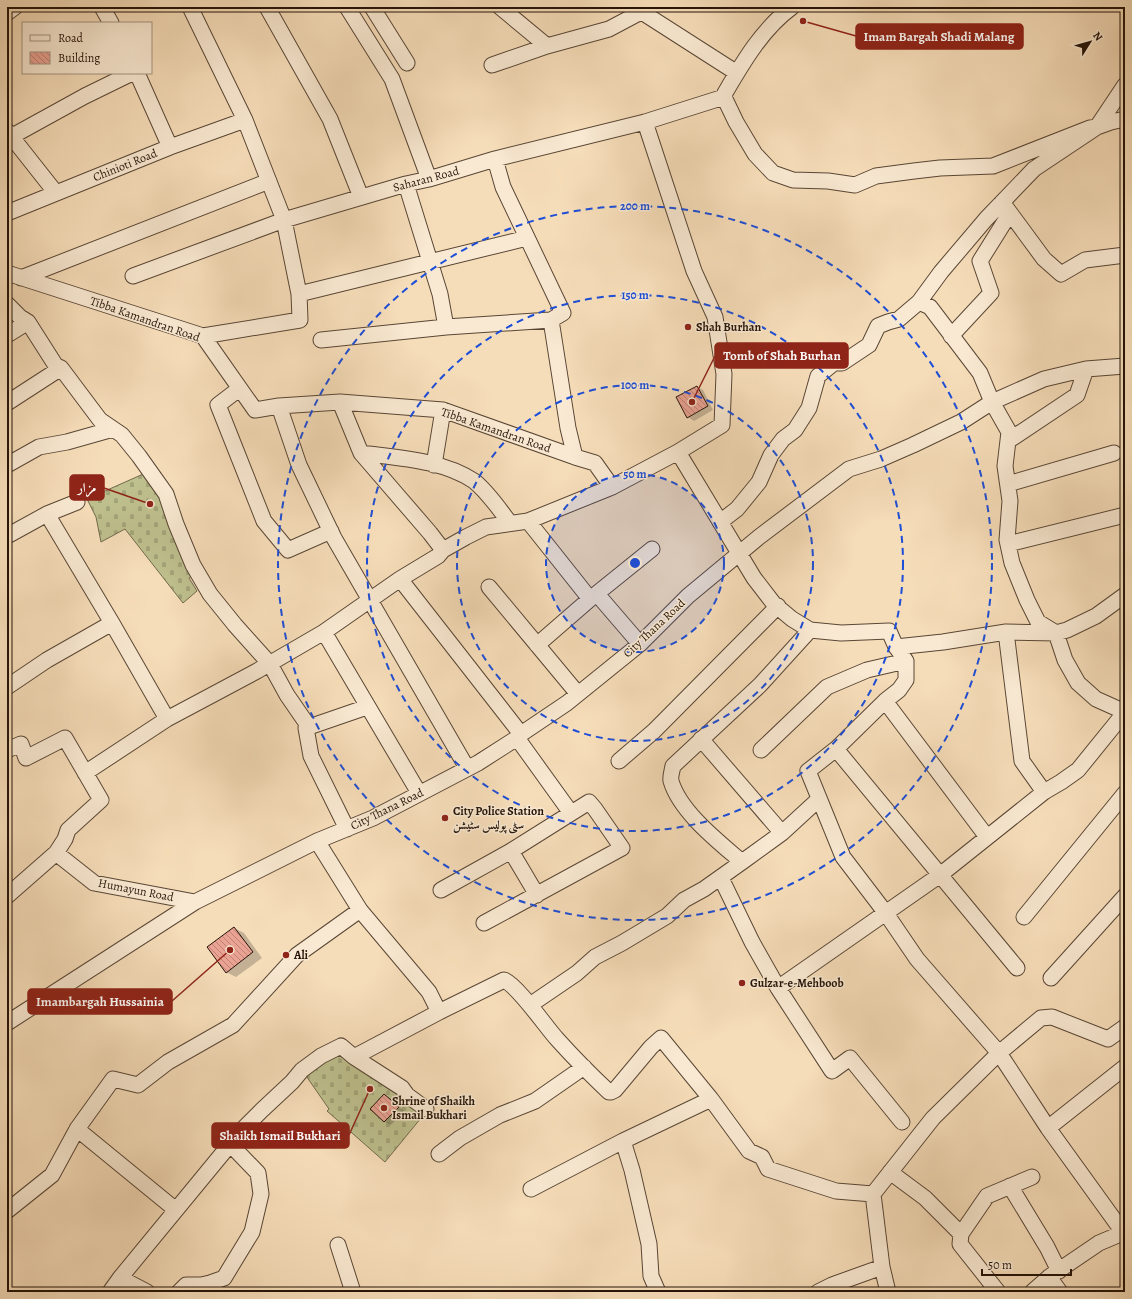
<svg xmlns="http://www.w3.org/2000/svg" width="1132" height="1299" viewBox="0 0 1132 1299" font-family="Alegreya,Amiri,serif">
	<style>
		.cemetery { fill: url(#cemetery-stones); stroke: #726a4c }
		.shadow { fill: #0003 }
		.building { fill: url(#building-back-hatch); stroke: #251409 }
		.lines { fill: none; stroke-linecap: round; stroke-linejoin: round }
		.minor-casing { stroke: #594635; stroke-width: 17 }
		.minor { stroke: #f9e9d2; stroke-width: 15 }
		.ring { fill: none; stroke: #1d4ed8; stroke-width: 2; stroke-dasharray: 7 5 }
		.poi-dot { fill: #8f2418; stroke: #f9e9d2; stroke-width: 1.5 }
		.labels { text-anchor: middle; stroke-width: 3; stroke-linejoin: round; paint-order: stroke }
		.street-label { font-size: 12px; fill: #251409; stroke: #f9e9d2 }
		.poi-label { font-size: 12px; font-weight: bold; fill: #251409; stroke: #f9e9d2; text-anchor: start }
		.centre { fill: #1d4ed8; stroke: #f9e9d2; stroke-width: 2 }
		.ring-label { font-size: 12px; text-anchor: middle; font-weight: bold; fill: #1d4ed8; stroke: #f9e9d2; stroke-width: 3; stroke-linejoin: round; paint-order: stroke }
		.leader { fill: none; stroke: #8f2418; stroke-width: 1.5 }
		.callout-dot { fill: #8f2418; stroke: #f9e9d2; stroke-width: 1.5 }
		.callout { fill: #8f2418; stroke: #8f2418; stroke-width: 1.5 }
		.callout-label { font-size: 13px; text-anchor: middle; font-weight: bold; fill: #fff }
	</style>
	<defs>
		<pattern id="cemetery-stones" width="16" height="16" patternUnits="userSpaceOnUse"><rect width="16" height="16" fill="#bec08e"/><path d="M2 7V4a2 2 0 0 1 4 0v3zM10 15v-3a2 2 0 0 1 4 0v3z" fill="#a3a479"/></pattern>
		<pattern id="building-back-hatch" width="6" height="6" patternUnits="userSpaceOnUse"><rect width="6" height="6" fill="#eaa293"/><path d="M-1 5l2 2M0 0l6 6M5-1l2 2" fill="none" stroke="#bd8376"/></pattern>
	</defs>
	<rect width="100%" height="100%" fill="#f6ddb9"/>
	<filter id="stains"><feTurbulence type="fractalNoise" baseFrequency=".005" numOctaves="4"/><feColorMatrix values="0 0 0 0 .2 0 0 0 0 .09 0 0 0 0 .02 0 0 0 .5 -.17"/></filter>
	<radialGradient id="worn" r=".72"><stop offset=".6" stop-color="#630" stop-opacity="0"/><stop offset="1" stop-color="#630" stop-opacity=".3"/></radialGradient>
	<path class="cemetery" d="M150,471l47,100 -8,7 8,13 -14,12 -58,-74 -24,13 -5,-25 -9,-18z
		M341,1046l61,42 19,30 -36,44 -58,-51 2,-2 -27,-39z"/>
	<path class="shadow" d="M697,387l6,3 10,20 -19,11 -6,-4z
		M234,928l10,5 18,25 -26,19 -10,-5z
		M385,1095l5,3 14,13 -13,14 -6,-3 -14,-13z"/>
	<path class="building" d="M697,386l11,20 -21,12 -11,-21z
		M234,927l19,25 -27,21 -19,-26z
		M384,1094l15,13 -15,15 -14,-13z"/>
	<g class="lines">
		<defs>
			<path id="minor" d="M102,7l9,16
				M190,7l55,113 39,100 15,74 1,26 -97,16
				M267,7l63,112 31,78
				M347,7l45,72 37,100
				M372,7l35,56
				M500,7l47,39
				M634,7l103,66
				M792,7c-29,21 -49,55 -67,86l-1,4 12,25 19,32 18,19 20,7 35,1 27,4 21,-9 38,-5 26,-3 53,-2 97,-38 7,-1 14,-5 14,-3
				M7,13l8,-6
				M492,65l55,-19 62,-17 32,-17
				M137,73l33,74
				M1125,85l-28,42 -63,42 -48,50 -45,53 -22,30 11,5 50,66 12,29 17,30 -4,34 5,35 -3,39 5,23 15,37 11,22 18,11 9,27 13,23 18,16 29,13
				M7,131l49,62
				M7,138l9,-4 69,-38 47,-23
				M495,159l8,28 60,126 -12,7 17,108 7,29
				M406,184l34,110 6,33
				M1002,202l42,57 17,15 24,-14 40,-5
				M7,213l163,-66 75,-27
				M7,273l196,63 52,74 24,-4 61,-4 103,8 132,47 20,6 17,24
				M133,276l151,-56 122,-36 23,-5 66,-20 150,-37 79,-25
				M21,278l248,-97
				M299,294l228,-56
				M7,304l13,13 8,5 28,44 5,2 39,52 22,15 17,21 27,38 10,30 17,41 17,29 25,31 35,39 17,31 20,29 -1,4 5,28 36,73
				M7,335l21,-13
				M951,336l40,-43 -11,-32 30,-48
				M321,340l125,-13 105,-7
				M239,389l-21,16 46,116 24,29 43,-19
				M340,402l21,51 69,80 13,17
				M7,403l54,-35
				M279,406l20,59 35,73 133,230
				M1008,441l69,-46 9,-26
				M678,452l76,126 20,26 18,15 18,11 31,3 48,-2 7,16 47,-5 63,-10 50,1 11,-3 29,-14 29,-21
				M361,453c37,5 82,7 113,28 14,11 25,28 36,42
				M7,465l32,-18 28,-5 46,-13
				M434,465l9,-55
				M1008,484l106,-31
				M47,514l65,109 55,96
				M528,521l62,78
				M720,522l17,-13 22,-27 12,-27 12,-16 12,-9 14,-22 9,-32 16,-13h8l27,-18 9,-19 10,-4 11,-3 20,-17
				M7,536l40,-22 30,-12
				M1008,544l117,-29
				M400,579l121,155
				M489,587l89,107
				M597,594l43,50
				M810,630l-50,55 -87,81c-1,5 -3,11 -2,15 9,31 48,61 71,81l40,-29 37,-34
				M324,632l95,161
				M1006,632l16,129 22,31
				M537,645l53,-46 62,-50
				M896,647l10,14v19l-7,10 -14,11 -49,48 -28,22 35,86 42,55 32,47 82,94 49,75 75,104
				M7,687l40,-27 65,-37
				M885,701l102,136
				M306,728l61,-21
				M517,738l54,75
				M701,739l81,94
				M836,749l181,219
				M7,750l14,-6 5,14 39,-20 36,62 -33,30 -3,9 -9,14
				M761,750l66,-63 40,-17 39,-9
				M619,761l35,-30 124,-125
				M85,773l82,-54 90,-48 67,-39 76,-53 38,-23 5,-6 23,-13 20,-10 42,-6 84,-34 66,-35 44,-27 2,-51 -9,-57 -21,-46 -49,-149
				M317,841l43,69 69,82 10,20
				M511,851l26,44
				M721,878l31,64 26,46 54,83 18,-13 52,64
				M441,890l70,-39 78,-49 6,7 27,39 -138,75
				M7,896l49,-43 38,30 101,19
				M1024,917l101,-124
				M1051,978l74,-82
				M778,988l162,-113 104,-83 17,-10 17,-12 47,-58
				M530,1005l47,-32 18,-16 27,-14 45,-27 17,-16 20,-11 38,-27
				M7,1023l188,-121 122,-61 56,-23 105,-55 39,-25 4,-4 46,-31 73,-59 48,-48 71,-59 90,-68 32,-10 32,-14 48,-23 31,-20 52,-23 42,-10 39,-3
				M354,1057l85,-45 65,-32c14,6 42,47 53,59 17,19 34,36 52,53h2l4,-2 36,-43 10,-9 50,61 38,52 13,6 6,12 68,22 37,3
				M1048,1128l77,-61
				M77,1129l99,81
				M623,1141l9,29 17,74 2,32 7,16
				M439,1154l21,-16 40,-23 35,-14 49,-34
				M890,1172l35,26 36,36
				M1010,1186l37,61 12,24
				M531,1189l92,-48 88,-42
				M873,1194l60,-76 66,-65 42,-35 11,-1 56,22 17,-12
				M873,1194l9,73 6,25
				M7,1211l45,-36 25,-46 36,-50 25,6 30,-23 65,-37 64,-70 63,-45
				M338,1245l15,47
				M1049,1277l11,15
				M120,1278l27,14
				M110,1292l10,-14 121,-147 21,-21 30,-28 10,-12 19,-14 20,-10 13,11 48,31 5,7 19,14
				M179,1292l7,-7h15l9,-2 14,-5 28,-46 9,-38 -3,-21 -28,-29
				M818,1292l14,-7 50,-18
				M998,1292l-38,-48 1,-10 26,-38 45,-19
				M1032,1292l17,-15 50,-34 26,-11"/>
		</defs>
		<use href="#minor" class="minor-casing"/>
		<use href="#minor" class="minor"/>
	</g>
	<circle cx="635" cy="563" r="89" fill="#1d4ed8" fill-opacity=".12"/>
	<g class="ring">
		<circle cx="635" cy="563" r="89"/>
		<circle cx="635" cy="563" r="178"/>
		<circle cx="635" cy="563" r="268"/>
		<circle cx="635" cy="563" r="357"/>
	</g>
	<g class="poi-dot">
		<circle cx="688" cy="327" r="4"/>
		<circle cx="445" cy="818" r="4"/>
		<circle cx="286" cy="955" r="4"/>
		<circle cx="742" cy="983" r="4"/>
		<circle cx="384" cy="1108" r="4"/>
	</g>
	<g class="labels">
		<g class="street-label">
			<text transform="translate(125 165) rotate(-22)" y="4">Chinioti Road</text>
			<text transform="translate(426 179) rotate(-15)" y="4">Saharan Road</text>
			<text transform="translate(145 319) rotate(19)" y="4">Tibba Kamandran Road</text>
			<text transform="translate(496 430) rotate(19)" y="4">Tibba Kamandran Road</text>
			<text transform="translate(654 628) rotate(-43)" y="4">City Thana Road</text>
			<text transform="translate(387 809) rotate(-26)" y="4">City Thana Road</text>
			<text transform="translate(136 890) rotate(11)" y="4">Humayun Road</text>
		</g>
		<g class="poi-label">
			<text x="696" y="331">Shah Burhan</text>
			<text x="453" y="815">City Police Station<tspan x="453" dy="14">سٹی پولیس سٹیشن</tspan></text>
			<text x="294" y="959">Ali</text>
			<text x="750" y="987">Gulzar-e-Mehboob</text>
			<text x="392" y="1105">Shrine of Shaikh<tspan x="392" dy="14">Ismail Bukhari</tspan></text>
		</g>
	</g>
	<circle cx="635" cy="563" r="6" class="centre"/>
	<g class="ring-label">
		<text x="635" y="210">200 m</text>
		<text x="635" y="299">150 m</text>
		<text x="635" y="389">100 m</text>
		<text x="635" y="478">50 m</text>
	</g>
	<path class="leader" d="M803 21L856 36M692 402L715 356M150 504L104 488M230 950L172 1001M370 1089L349 1135"/>
	<g class="callout-dot">
		<circle cx="803" cy="21" r="4"/>
		<circle cx="692" cy="402" r="4"/>
		<circle cx="150" cy="504" r="4"/>
		<circle cx="230" cy="950" r="4"/>
		<circle cx="370" cy="1089" r="4"/>
	</g>
	<g class="callout">
		<rect x="856" y="24" width="167" height="25" rx="4"/>
		<rect x="715" y="343" width="133" height="25" rx="4"/>
		<rect x="70" y="475" width="34" height="25" rx="4"/>
		<rect x="28" y="989" width="144" height="25" rx="4"/>
		<rect x="212" y="1123" width="137" height="25" rx="4"/>
	</g>
	<g class="callout-label">
		<text x="939" y="41">Imam Bargah Shadi Malang</text>
		<text x="782" y="360">Tomb of Shah Burhan</text>
		<text x="87" y="492">مزار</text>
		<text x="100" y="1006">Imambargah Hussainia</text>
		<text x="280" y="1140">Shaikh Ismail Bukhari</text>
	</g>
	<rect width="1132" height="1299" fill="none" stroke="#f6ddb9" stroke-width="24"/>
	<rect x="8" y="8" width="1116" height="1283" fill="none" stroke="#251409" stroke-width="2"/>
	<rect x="12" y="12" width="1108" height="1275" fill="none" stroke="#251409"/>
	<rect x="22" y="22" width="130" height="52" fill="#f9e9d2" stroke="#a49482"/>
	<rect x="30" y="35" width="20" height="6" fill="#f9e9d2" stroke="#a49482"/>
	<text x="58" y="42" font-size="12" fill="#251409">Road</text>
	<rect x="30" y="52" width="20" height="12" fill="url(#building-back-hatch)" stroke="#a49482"/>
	<text x="58" y="62" font-size="12" fill="#251409">Building</text>
	<g transform="translate(1090 42) rotate(53)" stroke="#f9e9d2" stroke-width="3" paint-order="stroke">
	<path d="M0-3L7 15L0 10L-7 15Z" fill="#251409"/>
	<text y="-6" font-size="11" font-weight="bold" text-anchor="middle" fill="#251409">N</text>
	</g>
	<path d="M982 1269v6h89v-6" fill="none" stroke="#251409" stroke-width="2"/>
	<text x="988" y="1269" font-size="12" fill="#251409" stroke="#f9e9d2" stroke-width="3" paint-order="stroke">50 m</text>
	<rect width="100%" height="100%" filter="url(#stains)"/>
	<rect width="100%" height="100%" fill="url(#worn)"/>
</svg>
